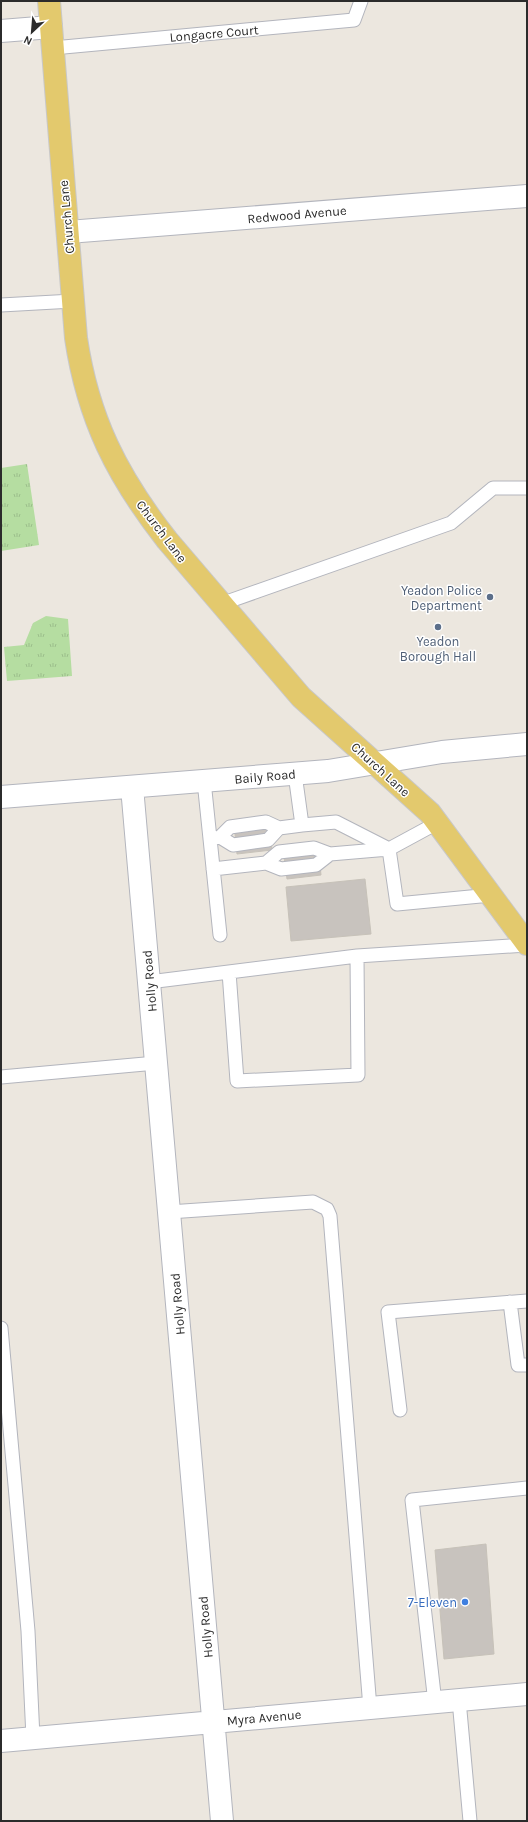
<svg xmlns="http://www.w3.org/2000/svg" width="528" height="1822" viewBox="0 0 528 1822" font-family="Karla,sans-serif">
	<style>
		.grass { fill: url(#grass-tufts) }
		.building { fill: #c8c3be; stroke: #c7c2b9 }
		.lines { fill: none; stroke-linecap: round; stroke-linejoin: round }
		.lane-casing { stroke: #b3b5bd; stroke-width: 15 }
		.street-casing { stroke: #b3b5bd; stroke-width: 24 }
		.secondary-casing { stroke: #b3b5bd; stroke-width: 24 }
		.primary-casing { stroke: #c8c8c8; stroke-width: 24 }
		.lane { stroke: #fff; stroke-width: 13 }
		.street { stroke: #fff; stroke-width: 22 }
		.secondary { stroke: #fff; stroke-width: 22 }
		.primary { stroke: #e3c96d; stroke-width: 22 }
		.service-dot { fill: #5c6f8a; stroke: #fff; stroke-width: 1.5 }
		.shop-dot { fill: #3f7fe0; stroke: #fff; stroke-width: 1.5 }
		.labels { text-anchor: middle; stroke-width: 3; stroke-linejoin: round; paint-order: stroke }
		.street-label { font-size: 13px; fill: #2b2b2b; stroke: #fff }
		.service-label { font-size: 13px; fill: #4e5e75; stroke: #fff; text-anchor: end }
		.shop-label { font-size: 13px; fill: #366cbe; stroke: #fff; text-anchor: end }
	</style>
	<defs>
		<pattern id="grass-tufts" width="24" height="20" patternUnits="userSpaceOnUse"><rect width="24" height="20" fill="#b5dda1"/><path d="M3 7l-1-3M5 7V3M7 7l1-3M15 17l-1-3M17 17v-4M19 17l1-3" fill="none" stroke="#9cbe8b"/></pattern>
	</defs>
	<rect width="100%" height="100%" fill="#ece7df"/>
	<path class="grass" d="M27,464l12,81 -38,6v-83z
		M46,616l22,3 4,57 -65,5 -3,-34 20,-2 9,-22z"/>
	<path class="building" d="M269,820l3,30 -35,4 -3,-30z
		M318,846l3,29 -34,4 -4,-29z
		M365,879l6,55 -80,7 -5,-54z
		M486,1544l8,110 -50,5 -9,-109z"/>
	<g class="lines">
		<defs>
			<path id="lane" d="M53,48l301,-28 7,-19
				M1,305l72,-4
				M221,604l230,-81 42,-35h34
				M295,774l7,51 34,-3 53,27 8,55 94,-9
				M204,781l16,154
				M220,837l10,-10 36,-5 13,6
				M210,839l10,-2 13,8 35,-5 11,-12 23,-3
				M330,854l59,-5 48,-26
				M213,869l53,-6 15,6 35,-4 14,-11 -16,-6 -35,4 -13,11
				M357,956l170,-11
				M149,982l208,-26 1,119 -121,6 -8,-109
				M1,1077l155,-14
				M169,1212l144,-10 14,7 3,7 40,492
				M510,1302l8,63h9
				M1,1328l27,303 5,107
				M400,1410l-12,-98 139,-11
				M459,1700l11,121
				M435,1703l-23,-203 115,-12"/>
			<path id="street" d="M68,232l459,-36
				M132,787l90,1034
				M1,797l327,-26 114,-19 85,-8
				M1,1741l526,-47"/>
			<path id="secondary" d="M1,31l50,-4"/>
			<path id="primary" d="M49,1l27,337c12,81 41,138 91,202l134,157 129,116 97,131"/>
		</defs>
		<use href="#lane" class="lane-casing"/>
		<use href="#street" class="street-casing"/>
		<use href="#secondary" class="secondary-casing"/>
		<use href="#primary" class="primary-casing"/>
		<use href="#lane" class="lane"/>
		<use href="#street" class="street"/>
		<use href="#secondary" class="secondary"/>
		<use href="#primary" class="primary"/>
	</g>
	<g class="service-dot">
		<circle cx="490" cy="597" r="4"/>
		<circle cx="438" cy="627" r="4"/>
	</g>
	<circle class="shop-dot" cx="465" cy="1602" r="4"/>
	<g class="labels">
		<g class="street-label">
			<text transform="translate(214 33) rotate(-5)" y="5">Longacre Court</text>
			<text transform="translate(297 214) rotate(-5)" y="5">Redwood Avenue</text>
			<text transform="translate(66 217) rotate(-95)" y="5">Church Lane</text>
			<text transform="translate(162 531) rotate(53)" y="5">Church Lane</text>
			<text transform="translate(381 769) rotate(42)" y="5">Church Lane</text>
			<text transform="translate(265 776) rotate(-5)" y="5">Baily Road</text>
			<text transform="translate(149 981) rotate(-95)" y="5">Holly Road</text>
			<text transform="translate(177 1304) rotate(-95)" y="5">Holly Road</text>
			<text transform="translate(205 1627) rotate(-95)" y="5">Holly Road</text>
			<text transform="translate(264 1717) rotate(-5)" y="5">Myra Avenue</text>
		</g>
		<g class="service-label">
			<text x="482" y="595">Yeadon Police<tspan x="482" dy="15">Department</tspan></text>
			<text x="438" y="646" text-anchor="middle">Yeadon<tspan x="438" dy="15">Borough Hall</tspan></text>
		</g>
		<g class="shop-label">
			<text x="457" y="1607">7-Eleven</text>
		</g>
	</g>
	<rect width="528" height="1822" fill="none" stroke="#2b2b2b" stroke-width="4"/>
	<g transform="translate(32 32) rotate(206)" stroke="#ffffff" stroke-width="3" paint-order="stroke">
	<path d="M0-3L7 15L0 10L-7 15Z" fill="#2b2b2b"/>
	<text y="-6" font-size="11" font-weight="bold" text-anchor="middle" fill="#2b2b2b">N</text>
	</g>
</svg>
